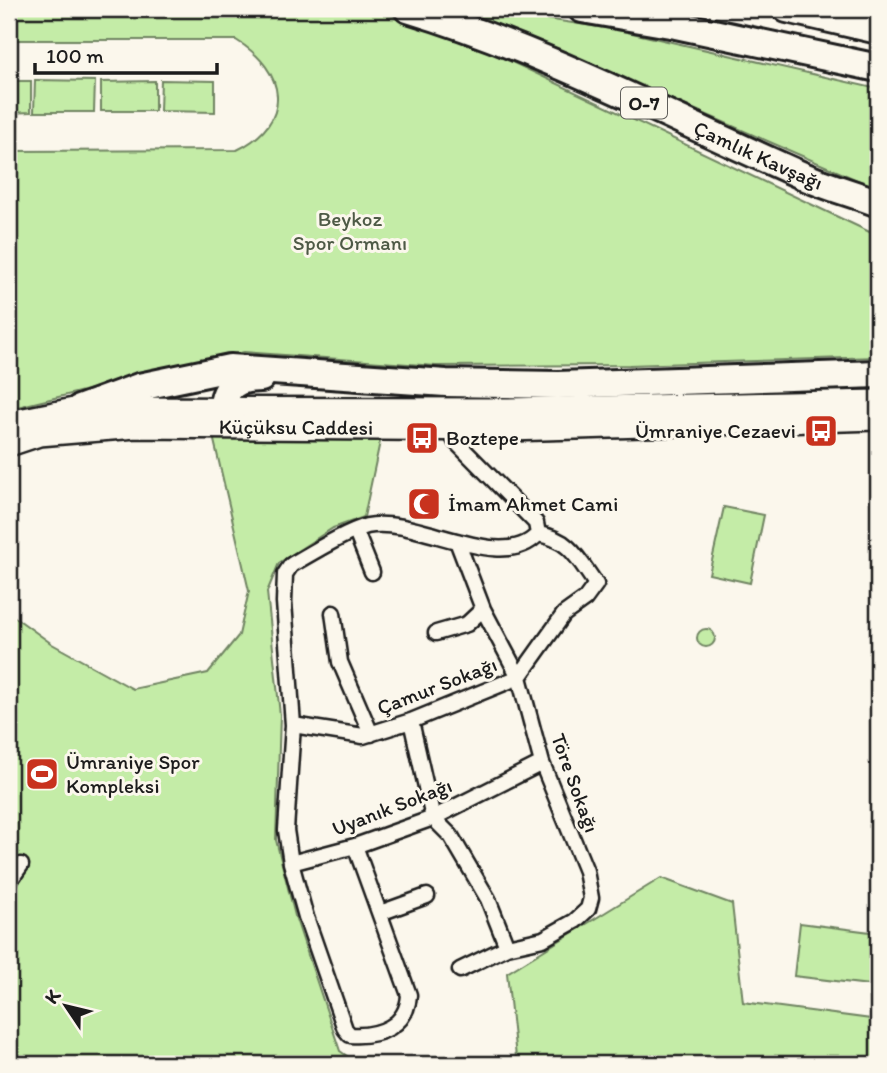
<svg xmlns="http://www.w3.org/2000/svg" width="887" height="1073" viewBox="0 0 887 1073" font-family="Itim,sans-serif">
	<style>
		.green { fill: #c4eca7; stroke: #708462; stroke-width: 2 }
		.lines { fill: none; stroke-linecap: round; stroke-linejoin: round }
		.street-casing { stroke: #1c1c1c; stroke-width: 19 }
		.primary-casing { stroke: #1c1c1c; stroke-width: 28 }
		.highway-casing { stroke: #1c1c1c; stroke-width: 32 }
		.street { stroke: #fbf7ec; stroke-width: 14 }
		.primary { stroke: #fbf7ec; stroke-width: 23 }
		.highway { stroke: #fbf7ec; stroke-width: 26 }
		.labels { text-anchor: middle; stroke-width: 6; stroke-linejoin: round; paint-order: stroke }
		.shield { fill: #fbf7ec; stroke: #5f5e5a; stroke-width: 2 }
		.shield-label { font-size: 19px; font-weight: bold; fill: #1c1c1c }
		.street-label { font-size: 21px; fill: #1c1c1c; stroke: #fbf7ec }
		.park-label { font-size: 21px; fill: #4e5a46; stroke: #fbf7ec }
		.poi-label { font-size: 21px; fill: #1c1c1c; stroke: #fbf7ec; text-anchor: start }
	</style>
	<rect width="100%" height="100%" fill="#fbf7ec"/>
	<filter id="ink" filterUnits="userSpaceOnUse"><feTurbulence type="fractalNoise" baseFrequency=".0143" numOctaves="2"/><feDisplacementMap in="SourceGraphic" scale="14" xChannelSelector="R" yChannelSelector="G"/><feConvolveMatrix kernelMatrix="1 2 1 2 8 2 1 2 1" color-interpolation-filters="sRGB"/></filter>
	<g filter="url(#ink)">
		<path class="green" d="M9,9l368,2 74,22 427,203v121l-249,8 -193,1 -192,-14 -235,57v-258l228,-1c57,-28 50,-79 -1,-110h-227z
			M447,9h34l138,21 259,59v100l-302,-131z
			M35,80l60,1 -1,31h-60z
			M161,80l54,1v31l-55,-1z
			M9,81h22v31l-22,1z
			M155,81v30h-54v-29z
			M213,436l168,1 -17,80 -31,11 -54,35 -12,29 13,123 -4,125 19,76 45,135 18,13h-349v-451l43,31 81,45 75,-16 31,-38 10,-44z
			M724,507l40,8 -14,68 -41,-9z
			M697 638a9 9 0 1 1 18 0a9 9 0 1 1-18 0Z
			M661,878l71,26 11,98 135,18v44h-374l12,-7 -9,-84z
			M800,923l78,10v53l-84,-10z"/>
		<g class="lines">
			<defs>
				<path id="street" d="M356,532l16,40
					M457,541l26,68 36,68 23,86 44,108 5,27 -3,11 -13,12 -32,18 -36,8 -47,23
					M333,613l7,49 31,72
					M436,633l31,-9 16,-15
					M411,721l22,97 18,18 37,63 19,48
					M293,725l70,11 48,-15 108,-44 45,-63 21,-15 11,-15c-18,-25 -26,-45 -58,-50
					M355,846l54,149c-2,31 -29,42 -59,40l-5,-6 -39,-112 -15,-54 -5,-33 7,-105 -9,-123 1,-28 6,-9c21,-12 54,-33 76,-39 49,-11 134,49 171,8l-2,-11 -81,-82 -5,-12
					M291,863l64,-17 78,-28 109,-55
					M9,882l12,-17
					M380,913l47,-17"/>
				<g id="primary">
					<path d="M9,423l70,-14 430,1 369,-8"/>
					<path id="s1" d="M9,444l30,-10 97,-8 373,3 369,-11"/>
				</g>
				<g id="highway">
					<path id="s2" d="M408,9c139,42 267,111 400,169 23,10 47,16 70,25"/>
					<path d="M582,9l94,16 202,43"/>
					<path d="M787,9l91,21"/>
					<path d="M79,409l60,-22 91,-19 216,15 112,2 320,-11"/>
					<path d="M223,409c0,-24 16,-31 38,-31"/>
				</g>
			</defs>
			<use href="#street" class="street-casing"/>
			<use href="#primary" class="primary-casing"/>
			<use href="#highway" class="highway-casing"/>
			<use href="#street" class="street"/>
			<use href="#primary" class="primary"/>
			<use href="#highway" class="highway"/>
		</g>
	</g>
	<defs>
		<symbol id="bus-square" viewBox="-11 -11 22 22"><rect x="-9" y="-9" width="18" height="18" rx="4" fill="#c8321e" stroke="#fbf7ec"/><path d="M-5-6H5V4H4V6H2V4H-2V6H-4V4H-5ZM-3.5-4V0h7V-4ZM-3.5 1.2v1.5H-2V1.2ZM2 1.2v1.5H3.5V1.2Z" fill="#fff"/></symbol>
		<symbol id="mosque-square" viewBox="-11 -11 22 22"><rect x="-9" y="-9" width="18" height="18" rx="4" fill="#c8321e" stroke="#fbf7ec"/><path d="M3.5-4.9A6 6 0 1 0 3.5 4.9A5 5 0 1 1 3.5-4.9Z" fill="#fff"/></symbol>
		<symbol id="stadium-square" viewBox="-11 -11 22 22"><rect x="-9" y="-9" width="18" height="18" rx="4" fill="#c8321e" stroke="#fbf7ec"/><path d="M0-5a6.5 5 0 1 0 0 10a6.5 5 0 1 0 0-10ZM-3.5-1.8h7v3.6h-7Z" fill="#fff"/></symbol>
	</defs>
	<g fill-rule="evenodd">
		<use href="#bus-square" x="802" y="412" width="38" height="38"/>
		<use href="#bus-square" x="403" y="419" width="38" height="38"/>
		<use href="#mosque-square" x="405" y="485" width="38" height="38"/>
		<use href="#stadium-square" x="23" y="755" width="38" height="38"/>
	</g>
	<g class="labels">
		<rect class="shield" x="621" y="87.5" width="46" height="31" rx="5"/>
		<g class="shield-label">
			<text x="644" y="110">O-7</text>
		</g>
		<g class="street-label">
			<text dy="7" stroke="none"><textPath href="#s2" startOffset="380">Çamlık Kavşağı</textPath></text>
			<text dy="7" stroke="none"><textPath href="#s1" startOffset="289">Küçüksu Caddesi</textPath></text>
			<text transform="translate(437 686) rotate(-21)" y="7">Çamur Sokağı</text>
			<text transform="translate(575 783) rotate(70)" y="7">Töre Sokağı</text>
			<text transform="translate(392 807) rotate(-21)" y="7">Uyanık Sokağı</text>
		</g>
		<g class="park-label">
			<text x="350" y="226">Beykoz<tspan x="350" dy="24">Spor Ormanı</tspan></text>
		</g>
		<g class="poi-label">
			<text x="796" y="438" text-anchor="end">Ümraniye Cezaevi</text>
			<text x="446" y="445">Boztepe</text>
			<text x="448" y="511">İmam Ahmet Cami</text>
			<text x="66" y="769">Ümraniye Spor<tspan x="66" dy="24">Kompleksi</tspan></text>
		</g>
	</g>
	<rect width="887" height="1073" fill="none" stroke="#fbf7ec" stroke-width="35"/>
	<rect x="18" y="18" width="852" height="1038" fill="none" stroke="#1c1c1c" stroke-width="2.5" filter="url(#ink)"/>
	<g transform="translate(66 1006) rotate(305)" stroke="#fbf7ec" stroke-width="5" paint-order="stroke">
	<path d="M0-5L12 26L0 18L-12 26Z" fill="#1c1c1c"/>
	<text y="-10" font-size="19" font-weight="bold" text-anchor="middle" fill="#1c1c1c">K</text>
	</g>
	<path d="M35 63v10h182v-10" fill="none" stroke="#1c1c1c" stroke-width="3.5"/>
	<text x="46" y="63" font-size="21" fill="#1c1c1c" stroke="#fbf7ec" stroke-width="5" paint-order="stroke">100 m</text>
</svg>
